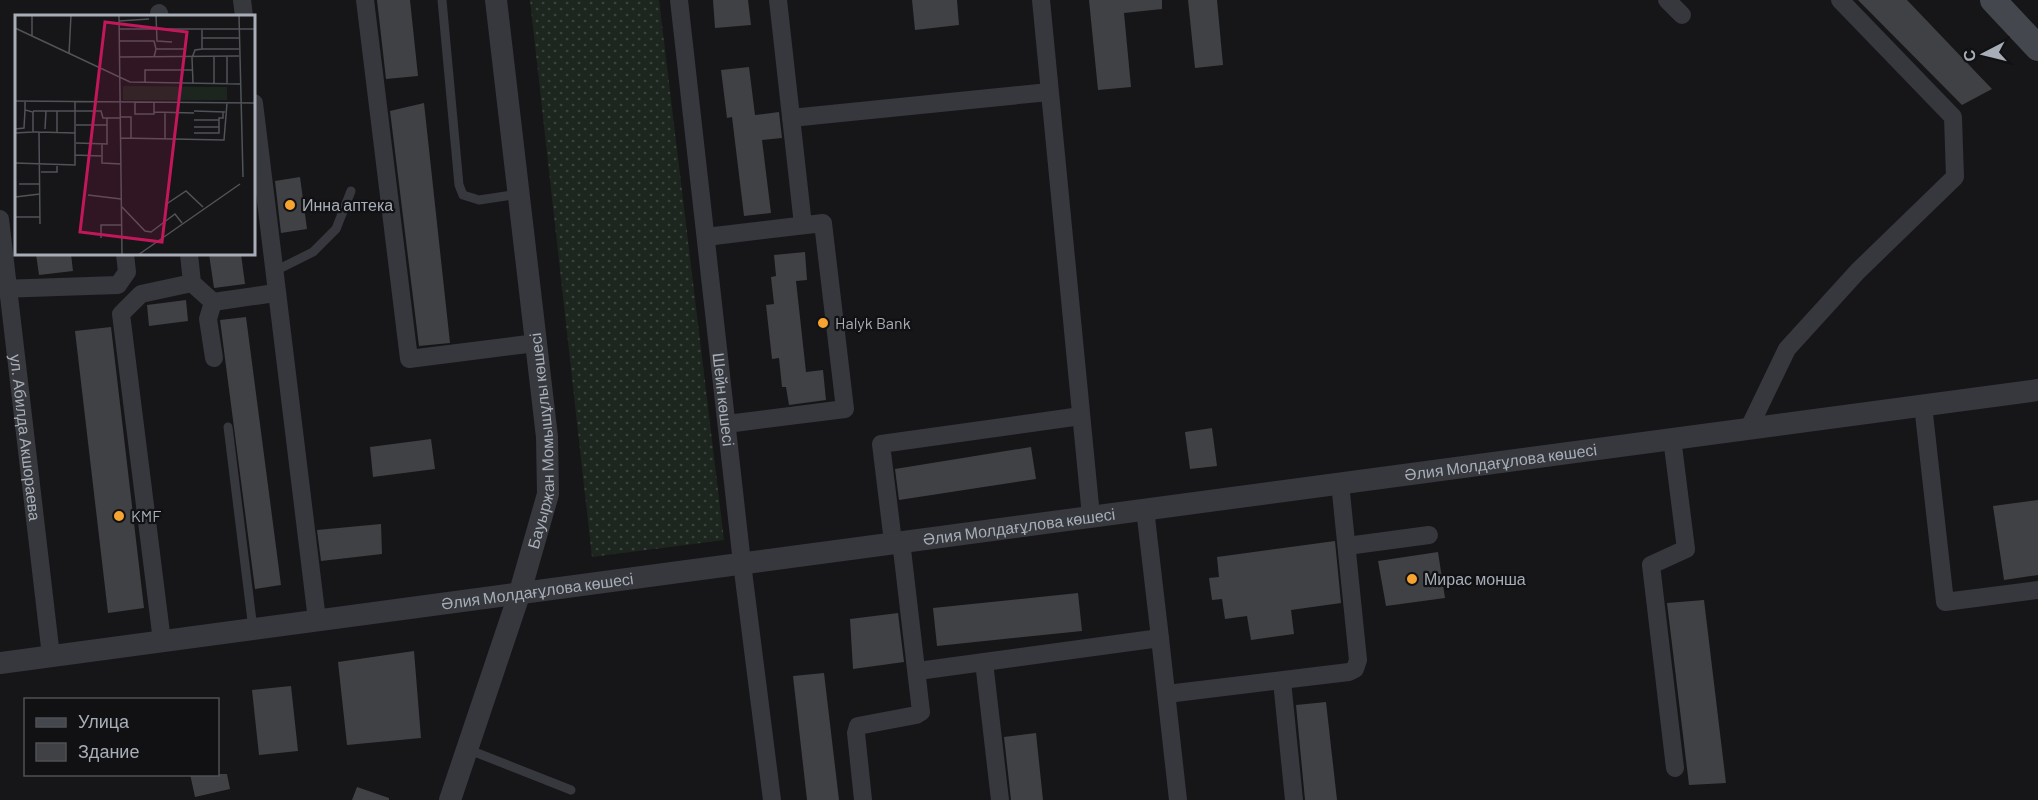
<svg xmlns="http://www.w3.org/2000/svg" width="2038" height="800" viewBox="0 0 2038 800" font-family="Barlow,sans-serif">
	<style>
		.grass { fill: url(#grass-dots) }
		.building { fill: #404145 }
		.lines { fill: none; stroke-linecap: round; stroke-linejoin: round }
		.service { stroke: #36383d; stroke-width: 9 }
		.minor { stroke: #36383d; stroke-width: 18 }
		.tertiary { stroke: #36383d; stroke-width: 22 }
		.secondary { stroke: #44474d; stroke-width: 26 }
		.poi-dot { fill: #f6a42f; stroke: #111113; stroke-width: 2 }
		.labels { text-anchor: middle; stroke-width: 4.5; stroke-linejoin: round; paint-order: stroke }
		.poi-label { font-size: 16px; fill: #a7aeb8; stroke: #111113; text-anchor: start }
		.street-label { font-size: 16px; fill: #a7aeb8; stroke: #111113 }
		.inset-road { fill: none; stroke: #505358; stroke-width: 1.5 }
		.view { fill: #c2185b; fill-opacity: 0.15; stroke: #c2185b; stroke-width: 3 }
		.inset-edge { fill: none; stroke: #a7aeb8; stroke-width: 3 }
	</style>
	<defs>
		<pattern id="grass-dots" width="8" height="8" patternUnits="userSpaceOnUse" patternTransform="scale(1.5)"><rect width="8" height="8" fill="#1d261e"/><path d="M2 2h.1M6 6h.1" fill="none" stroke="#3b433d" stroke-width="1.8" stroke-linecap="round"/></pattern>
	</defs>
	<rect width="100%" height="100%" fill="#161618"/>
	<path class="grass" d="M530,0h129l65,540 -132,17z"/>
	<path class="building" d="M377,0h33l8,76 -32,3z
		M713,0h35l3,25 -36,3z
		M912,0h45l2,25 -44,5z
		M1089,0h73v9l-38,4 7,74 -33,3z
		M1188,0h29l6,65 -28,3z
		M1858,0h49l85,89 -30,16z
		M749,67l6,48 24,-3 3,26 -20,2 9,73 -27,3 -12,-99 -5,1 -6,-48z
		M424,103l26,240 -31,3 -29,-235z
		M300,177l7,52 -26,4 -6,-52z
		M805,252l2,28 -11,1 10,91 17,-2 3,30 -37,5 -3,-18h-4l-3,-29 -7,1 -6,-54 8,-1 -3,-27 5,-1 -2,-21z
		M36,254h35l2,17 -34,4z
		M209,254h32l4,30 -31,4z
		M186,300l2,21 -39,5 -2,-21z
		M246,317l35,268 -26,4 -35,-269z
		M111,327l33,281 -36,5 -33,-282z
		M1212,428l5,38 -27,3 -5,-37z
		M431,439l4,30 -62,8 -3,-30z
		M1031,447l5,32 -137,21 -4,-31z
		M2038,500v75l-34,5 -11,-74z
		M381,524l1,30 -61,7 -4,-31z
		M1335,541l6,62 -50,7 3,24 -43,6 -4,-24 -22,3 -3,-20 -10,1 -3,-22 10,-1 -2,-20z
		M1438,552l7,46 -59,8 -8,-45z
		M1078,593l4,38 -145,15 -4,-38z
		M1704,600l22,183 -37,2 -22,-182z
		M898,613l6,49 -51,7 -3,-50z
		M414,651l7,87 -74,7 -9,-83z
		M824,673l15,127h-32l-14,-124z
		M291,686l7,65 -39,4 -7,-65z
		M1326,702l11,98h-32l-9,-95z
		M1036,733l7,67h-32l-7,-63z
		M190,774h37l3,15 -35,8z
		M357,787l32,11v2h-37z"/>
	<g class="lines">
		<path class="service" d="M442,0l17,185 4,10 16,5 40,-6
			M273,272l40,-20 23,-23 15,-38
			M228,427l25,202
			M467,749l104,41"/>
		<g class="minor">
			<path d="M242,0l2,16"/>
			<path d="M365,0l44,359 127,-16"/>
			<path id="s1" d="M679,0l63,563 30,237"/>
			<path d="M778,0l25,225"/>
			<path d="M1041,0l50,516"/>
			<path d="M1667,0l15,15"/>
			<path d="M159,13l1,3"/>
			<path d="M254,103l63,517"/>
			<path d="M791,118l258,-26"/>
			<path id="s2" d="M0,219l51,437"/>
			<path d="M706,237l117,-14 22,186 -118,15"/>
			<path d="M189,254l3,29 21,19 62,-9"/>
			<path d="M0,289l118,-4 9,-13 -2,-18"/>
			<path d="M213,302l-5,17 6,39"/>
			<path d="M1923,405l22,197 93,-12"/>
			<path d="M1749,428l38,-79 71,-78 97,-94 -2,-60 -113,-117"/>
			<path d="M1672,438l14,111 -35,16 24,203"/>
			<path d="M1145,509l15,129"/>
			<path d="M893,542l-12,-98 200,-28"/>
			<path d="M1347,546l82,-11"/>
			<path d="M162,641l-41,-327 20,-20 51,-11"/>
			<path d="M984,662l16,138"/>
			<path d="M918,671l242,-33 18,162"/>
			<path d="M1282,681l12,119"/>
			<path d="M1167,694l182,-22 6,-3 3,-9 -18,-177"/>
			<path d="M863,800l-7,-67 2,-7 58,-11 5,-3 -20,-171"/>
		</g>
		<g class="tertiary">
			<path id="s3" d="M0,663l2038,-273"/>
			<path id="s4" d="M450,800l70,-208 28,-98 -1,-57 -51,-437"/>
		</g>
		<path class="secondary" d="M1993,0l45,48"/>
	</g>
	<g class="poi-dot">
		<circle cx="290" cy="205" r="6"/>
		<circle cx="823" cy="323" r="6"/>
		<circle cx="119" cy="516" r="6"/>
		<circle cx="1412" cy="579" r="6"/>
	</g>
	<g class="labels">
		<g class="poi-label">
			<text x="302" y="211">Инна аптека</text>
			<text x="835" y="329">Halyk Bank</text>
			<text x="131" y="522">KMF</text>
			<text x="1424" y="585">Мирас монша</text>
		</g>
		<g class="street-label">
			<text dy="6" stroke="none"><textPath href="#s1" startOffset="402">Шейн көшесі</textPath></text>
			<text dy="6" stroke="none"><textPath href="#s2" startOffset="220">ул. Абилда Акшораева</textPath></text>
			<text dy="6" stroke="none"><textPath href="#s4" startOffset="374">Бауыржан Момышұлы көшесі</textPath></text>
			<text dy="6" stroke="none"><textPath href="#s3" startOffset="1514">Әлия Молдағұлова көшесі</textPath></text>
			<text dy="6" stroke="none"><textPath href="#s3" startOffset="1028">Әлия Молдағұлова көшесі</textPath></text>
			<text dy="6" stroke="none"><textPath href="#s3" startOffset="542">Әлия Молдағұлова көшесі</textPath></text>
		</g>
	</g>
	<g transform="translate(15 15)">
		<rect width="240" height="240" fill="#161618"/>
		<path d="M108,71l104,1v13h-104z" fill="#1d261e"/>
		<path class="inset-road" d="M17,0v21M104,0l3,240M141,0l1,26 15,1M224,0l4,162M104,6l30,-2M0,13l115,54 110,2M104,14h136M187,15v8h37M105,26h34l2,8M187,34h37M54,39l2,-39M199,41v28M212,41v28M105,42l119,-1M139,42l2,-8h28M130,68v-13h47M178,68l-1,-25 3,-8 7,-1v-11M0,86l240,2M10,86v9l8,2v20h6M120,87v12h19v-12M18,96h68l2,7h18M42,96v22M179,96l31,1M139,97l40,1M106,102h10v21M179,105h25M61,110h31M179,112h25M0,114l9,-1 1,-18M30,114l1,-18M0,118l18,-1M179,118h25v-15h4v-6M106,123l103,2 3,-37M150,124v-27M61,128l31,1v-26M87,129v19l19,1M60,140l26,1M0,148l60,2v-32M26,157h16v-6M4,169h21M73,180l33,4M0,182l25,-3M150,190l21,-14 17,16M107,192l23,24 6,1 24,-18 7,9M0,202h25M25,209l-1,-92 36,1v-31M86,223v-13h21M123,240l102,-71"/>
		<path class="view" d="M90,7l82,10 -25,210 -82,-10z"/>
		<rect width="240" height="240" class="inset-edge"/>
	</g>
	<rect x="24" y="698" width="195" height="78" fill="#111113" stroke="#4d5055" stroke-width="1.5"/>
	<rect x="36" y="718" width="30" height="9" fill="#44474d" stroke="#4d5055" stroke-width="1.5"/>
	<text x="78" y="728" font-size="18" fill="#a7aeb8">Улица</text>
	<rect x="36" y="743" width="30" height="18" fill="#404145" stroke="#4d5055" stroke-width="1.5"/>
	<text x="78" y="758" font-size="18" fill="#a7aeb8">Здание</text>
	<g transform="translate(1984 54) rotate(263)" stroke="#111113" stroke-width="4.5" paint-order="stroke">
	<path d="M0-4.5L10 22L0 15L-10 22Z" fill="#a7aeb8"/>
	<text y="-9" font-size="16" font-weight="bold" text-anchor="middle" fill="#a7aeb8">С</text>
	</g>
</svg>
